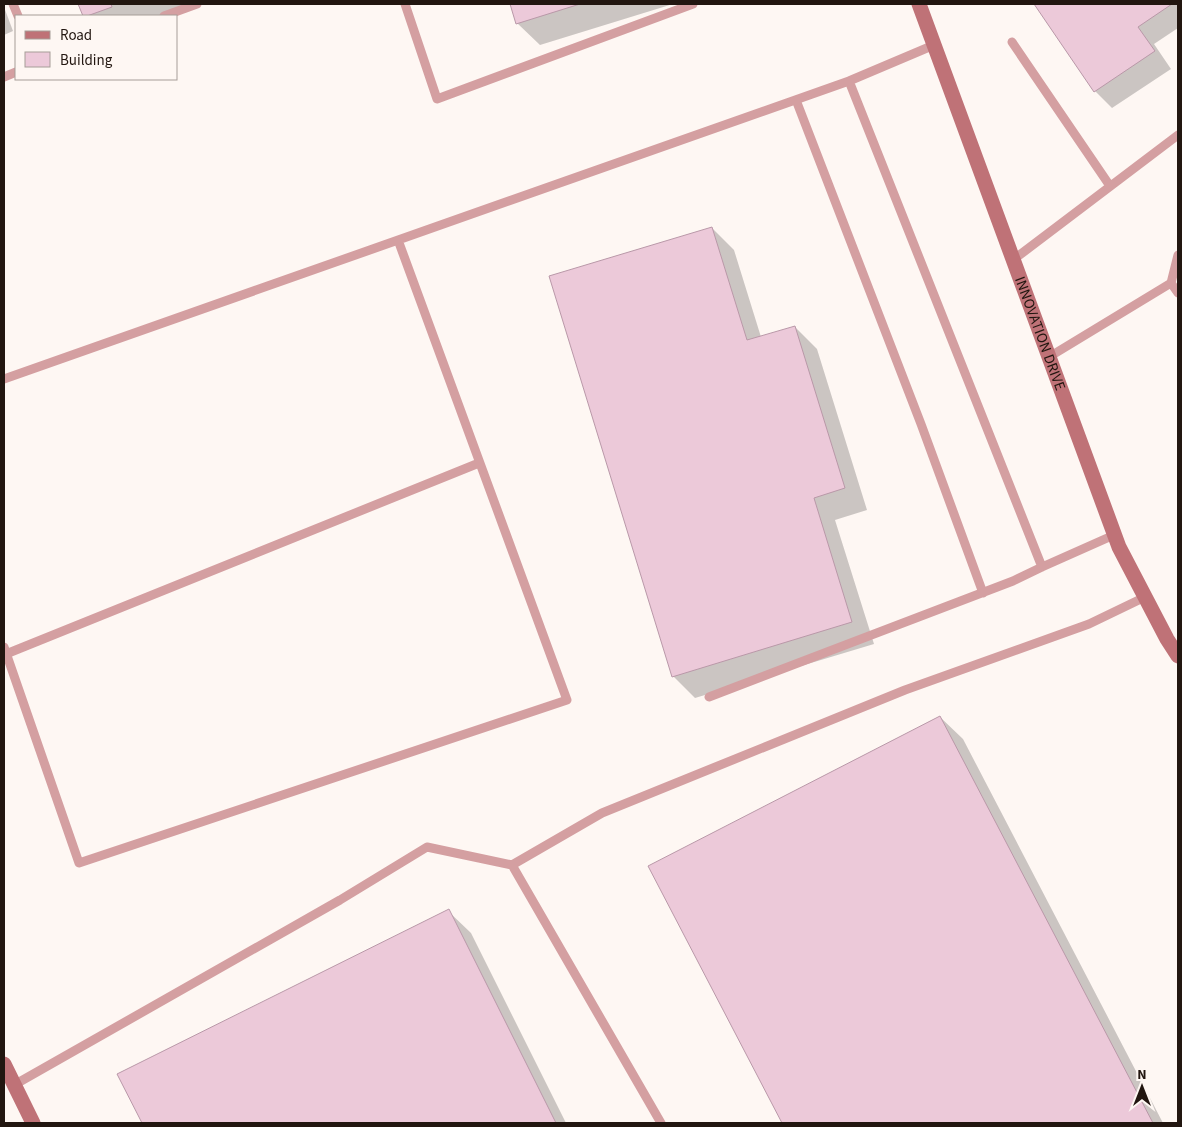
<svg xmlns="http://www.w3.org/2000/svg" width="1182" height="1127" viewBox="0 0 1182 1127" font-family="'Source Sans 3',sans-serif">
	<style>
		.shadow { fill: #0003 }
		.building { fill: #ecc9d9; stroke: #b998a8 }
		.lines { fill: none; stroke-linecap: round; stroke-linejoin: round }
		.lane { stroke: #d49fa1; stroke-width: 9 }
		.secondary { stroke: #bf7277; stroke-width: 15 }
		.labels { text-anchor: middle; stroke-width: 5; stroke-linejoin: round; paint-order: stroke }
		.street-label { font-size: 15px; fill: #221610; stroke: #fef7f3 }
	</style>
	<rect width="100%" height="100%" fill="#fef7f3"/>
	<path class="shadow" d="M79,4h113l-33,12h-75z
		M511,4h162l-133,41 -23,-22z
		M1036,4h142v24l-24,16 17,25 -59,39 -17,-17z
		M4,7l9,24 -9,4z
		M712,228l22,22 27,87 34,-10 22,22 50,161 -32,10 39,124 -179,54 -22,-22z
		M940,717l23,22 200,384h-379l-134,-256z
		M448,911l23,22 95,190h-423l-24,-49z"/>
	<path class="building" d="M78,4h33l1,3 -25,9h-4z
		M510,4h70l-64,20z
		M1034,4h138l-34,23 17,24 -61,41z
		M712,227l35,113 48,-14 50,162 -31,10 38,124 -180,55 -123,-401z
		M940,716l213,407h-371l-134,-257z
		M449,909l107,214h-414l-25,-49z"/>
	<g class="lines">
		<path class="lane" d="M13,4l5,12
			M405,4l32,95 256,-95
			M164,16l33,-12
			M1012,42l98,144
			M4,77l12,-5
			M849,81l193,486
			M796,100l125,324 62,169
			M1013,260l165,-125
			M1171,283l7,10
			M1049,357l122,-74 7,-28
			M4,379l845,-298 85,-36
			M4,647l75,216 488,-163 -169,-460
			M6,654l473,-191
			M709,697l304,-116 29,-14 72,-32
			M512,865l90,-52 303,-123 184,-66 56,-27
			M14,1085l326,-185 87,-53 85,18 149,258"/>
		<g class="secondary">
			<path id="s1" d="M919,4l200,543 48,92 11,17"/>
			<path d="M4,1064l29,59"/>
		</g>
	</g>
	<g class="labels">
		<g class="street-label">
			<text dy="5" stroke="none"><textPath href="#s1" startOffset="351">INNOVATION DRIVE</textPath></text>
		</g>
	</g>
	<rect width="1182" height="1127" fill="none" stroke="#221610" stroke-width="10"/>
	<rect x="15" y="15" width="162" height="65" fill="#fef7f3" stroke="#a69d98"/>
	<rect x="25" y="31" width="25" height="8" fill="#bf7277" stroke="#a69d98"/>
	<text x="60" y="40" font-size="15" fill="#221610">Road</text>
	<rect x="25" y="52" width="25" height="15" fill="#ecc9d9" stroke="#a69d98"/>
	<text x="60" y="65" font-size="15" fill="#221610">Building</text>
	<g transform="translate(1142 1087)" stroke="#fef7f3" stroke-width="4" paint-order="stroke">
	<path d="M0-4L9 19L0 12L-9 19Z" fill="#221610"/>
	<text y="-8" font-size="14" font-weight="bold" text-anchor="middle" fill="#221610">N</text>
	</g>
</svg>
